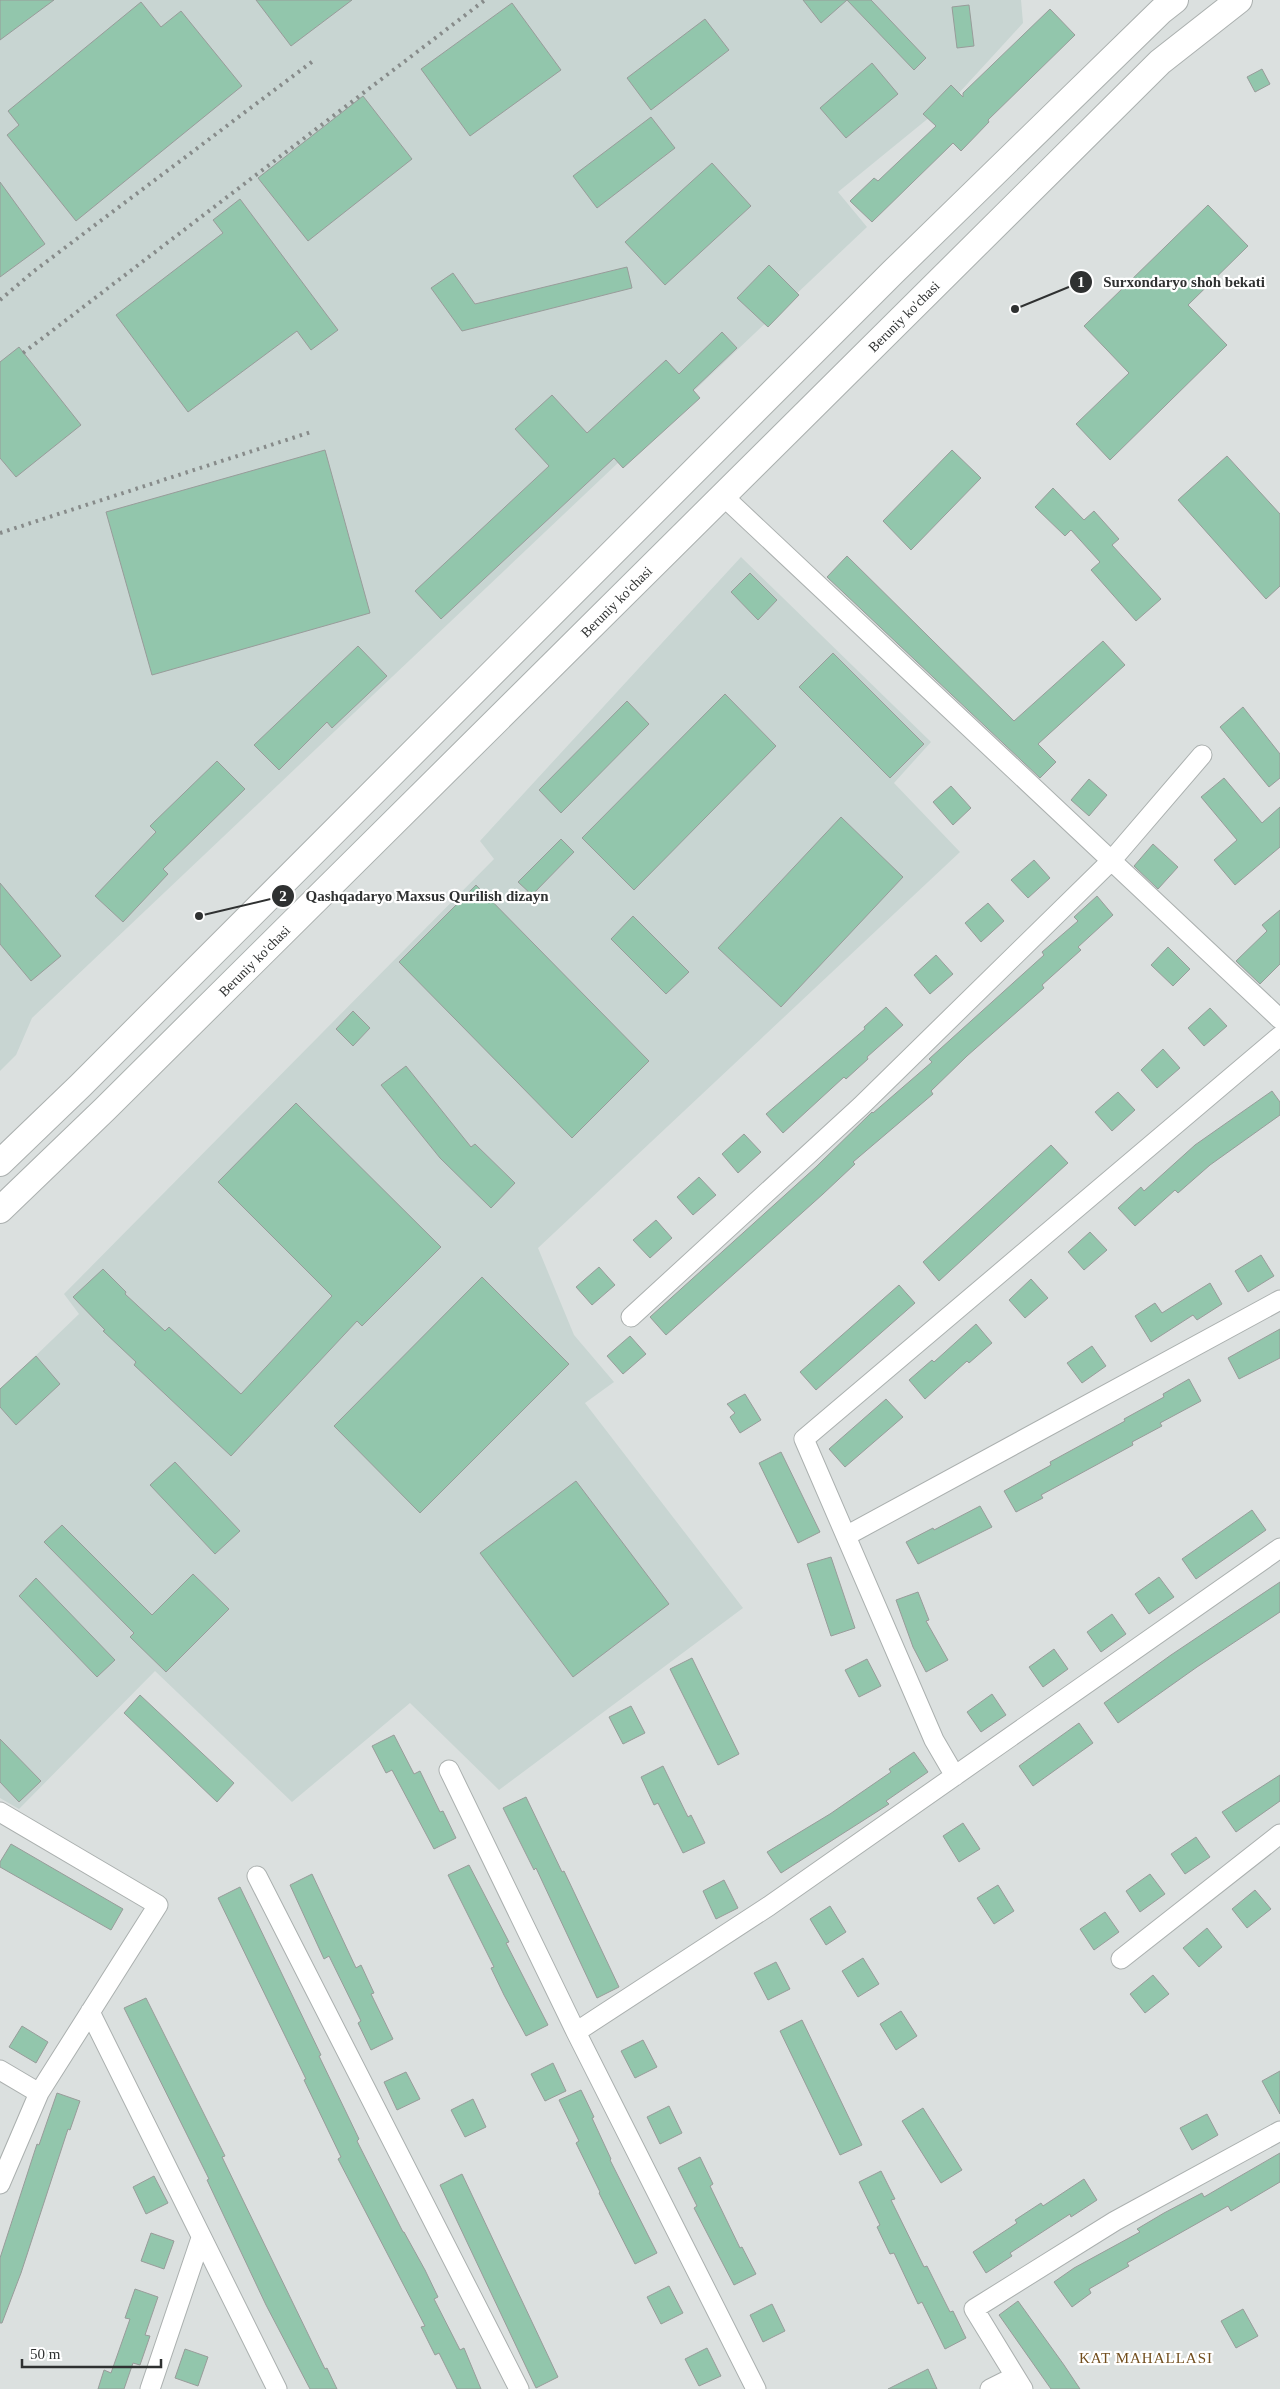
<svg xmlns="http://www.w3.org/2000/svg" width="1280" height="2389" viewBox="0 0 1280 2389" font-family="Georgia,serif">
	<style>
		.built { fill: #c8d5d2 }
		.building { fill: #92c6ac; stroke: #989c9a }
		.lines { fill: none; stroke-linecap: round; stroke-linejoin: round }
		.minor-casing { stroke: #abb0af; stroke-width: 21 }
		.secondary-casing { stroke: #abb0af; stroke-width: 28 }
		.minor { stroke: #fff; stroke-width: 19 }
		.secondary { stroke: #fff; stroke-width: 26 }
		.rail { stroke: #878b8a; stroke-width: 4; stroke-dasharray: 2.5 5; stroke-linecap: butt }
		.labels { text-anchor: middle; stroke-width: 4.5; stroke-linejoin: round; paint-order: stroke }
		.street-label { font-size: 14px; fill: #2f3131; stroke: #fff }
		.neighbourhood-label { font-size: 15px; letter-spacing: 1px; fill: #724e1d; stroke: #fff }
		.leader { fill: none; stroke: #2f3131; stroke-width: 2 }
		.callout-dot { fill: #2f3131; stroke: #fff; stroke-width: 2 }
		.mark-label { font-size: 15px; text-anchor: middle; font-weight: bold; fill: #fff }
		.callout-label { font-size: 15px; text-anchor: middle; font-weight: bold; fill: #2f3131; stroke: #fff; stroke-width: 4.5; stroke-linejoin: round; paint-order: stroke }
	</style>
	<rect width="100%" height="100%" fill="#dbe0df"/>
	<path class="built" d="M0,0h1021l2,23 -65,71 -120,98 29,35 -835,791 -16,37 -16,16z
		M741,557l190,185 -37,41 66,69 -422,396 36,87 40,47 -29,21 158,205 -244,182 -89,-87 -118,99 -137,-131 -136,138 -19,-11v-408l79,-76 -15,-20 430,-435 -14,-18z"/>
	<path class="building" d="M0,0h54l-54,40z
		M256,0h96l-61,46z
		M803,0h44l-26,23z
		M847,0h24l55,58 -12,12z
		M141,2l20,25 20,-16 61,75 -166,135 -69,-86 12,-10 -11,-14z
		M512,3l49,67 -91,66 -49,-67z
		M969,5l5,41 -17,2 -5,-41z
		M1050,9l25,26 -87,85 1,2 -28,29 -8,-8 -81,79 -22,-21 24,-23 4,3 58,-55 -13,-12 28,-29 12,12v-4z
		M705,19l24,31 -78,60 -24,-32z
		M872,63l26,31 -52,44 -26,-30z
		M1262,69l8,15 -15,8 -8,-15z
		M363,96l49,63 -104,82 -50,-63z
		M651,117l24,31 -78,60 -24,-32z
		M712,163l39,43 -86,79 -40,-43z
		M0,182l45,62 -45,33z
		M240,199l98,131 -27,20 -14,-19 -109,81 -72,-97 107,-82 -10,-13z
		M1208,205l40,41 -60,59 39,40 -117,115 -34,-36 53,-51 -45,-47z
		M769,265l30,30 -31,32 -31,-29z
		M627,267l5,21 -170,43 -31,-43 22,-15 22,31z
		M722,332l15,16 -44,42 7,8 -77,70 -9,-10 -173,161 -26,-28 134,-125 -34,-37 37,-34 35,38 79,-73 13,14z
		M19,347l62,78 -65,52 -16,-19v-96z
		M325,450l45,163 -218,62 -46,-163z
		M952,450l29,28 -70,72 -28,-29z
		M1227,456l53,58v72l-14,13 -88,-99z
		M1053,488l31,32 10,-9 25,28 -7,6 49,54 -25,22 -45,-51 9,-8 -29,-32 -6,6 -30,-29z
		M847,556l167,165 89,-80 22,24 -87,79 18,18 -16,16 -213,-201z
		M750,573l27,27 -19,20 -27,-28z
		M358,646l29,30 -55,52 -5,-6 -48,48 -25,-25z
		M833,653l91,91 -34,34 -91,-91z
		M725,694l51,52 -142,144 -52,-52z
		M627,701l22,23 -88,89 -22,-23z
		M1243,707l37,47v24l-11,9 -49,-60z
		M217,761l28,28 -82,80 5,5 -45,48 -28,-26 61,-64 -6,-6z
		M1224,778l38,45 18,-16v40l-45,38 -21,-25 23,-20 -36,-43z
		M1089,779l18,16 -18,21 -18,-16z
		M951,786l20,22 -18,17 -20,-23z
		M841,817l62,60 -122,130 -63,-59z
		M561,839l13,13 -42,43 -14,-13z
		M1153,844l25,23 -20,22 -24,-23z
		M1034,860l16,18 -22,20 -17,-18z
		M0,883l61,73 -30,25 -31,-37z
		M476,885l173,176 -77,77 -173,-176z
		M1097,896l16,19 -35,32 3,3 -39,35 2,3 -77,68 -36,35 2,3 -80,68 2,2 -32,30 -157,141 -16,-18 166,-150 56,-55 1,1 59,-51 -3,-3 115,-104 -2,-3 36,-31 -4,-4z
		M988,903l16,18 -23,21 -16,-19z
		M1280,910v54l-20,20 -24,-23 31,-30 -5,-6z
		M633,916l56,56 -23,22 -55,-55z
		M1168,947l22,22 -17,17 -22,-21z
		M936,955l17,19 -23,20 -16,-19z
		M886,1007l17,18 -36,32 1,2 -22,20 -2,-2 -61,56 -17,-19 99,-85 -1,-2z
		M1210,1008l17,18 -23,20 -16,-18z
		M353,1011l17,17 -17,18 -17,-17z
		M1163,1049l17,19 -23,20 -16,-18z
		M406,1066l65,81 4,-3 40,39 -24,25 -51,-50 -59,-73z
		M1272,1091l8,11v13l-70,50 -32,28 -3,-3 -40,36 -17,-18 23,-21 3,4 51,-46z
		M1118,1092l17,18 -23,21 -17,-19z
		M296,1103l145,144 -79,79 -5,-5 -126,135 -97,-91 2,-3 -33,-31 2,-1 -32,-33 30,-28 23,23 -1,2 40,37 4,-4 72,67 91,-98 -114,-114z
		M744,1134l17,18 -23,21 -16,-19z
		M1051,1145l17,18 -129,118 -16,-19z
		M699,1177l17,18 -23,20 -16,-18z
		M656,1220l16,18 -22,20 -17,-18z
		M1090,1232l17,18 -23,20 -16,-18z
		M1261,1255l13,21 -26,16 -13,-21z
		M599,1267l16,18 -23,20 -16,-18z
		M482,1277l87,87 -149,149 -86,-87z
		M1031,1279l17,19 -23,20 -16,-18z
		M1210,1283l12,21 -25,16 -4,-5 -42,27 -16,-26 20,-13 7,10z
		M899,1285l16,18 -99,87 -16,-18z
		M976,1324l16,19 -23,20 -2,-2 -42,38 -16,-19 23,-20 2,2z
		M1280,1329v29l-41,21 -11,-21z
		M630,1336l16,18 -23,20 -16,-18z
		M1092,1346l14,20 -24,17 -15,-20z
		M36,1356l24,28 -44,41 -16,-18v-18z
		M1189,1379l12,22 -41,22 2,3 -30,16 1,3 -92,50 2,3 -27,14 -12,-21 47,-26 -1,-3 75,-41 -1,-2 40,-22 -1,-3z
		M745,1394l16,26 -21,13 -10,-16 5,-4 -8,-9z
		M886,1399l17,18 -58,50 -16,-18z
		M781,1452l39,80 -22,11 -39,-80z
		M175,1462l65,69 -25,23 -65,-69z
		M576,1481l93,123 -96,73 -93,-124z
		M980,1506l12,21 -74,37 -12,-22 27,-14 1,2z
		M1252,1510l14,20 -70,49 -14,-20z
		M62,1525l90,90 41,-41 36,35 -63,63 -36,-35 4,-4 -90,-91z
		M831,1557l24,71 -24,8 -24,-72z
		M1159,1577l15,20 -25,17 -14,-20z
		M36,1578l79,82 -18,17 -78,-81z
		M1280,1582v30l-83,55 -79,56 -14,-20 67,-48z
		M918,1592l11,28 -3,1 22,39 -22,12 -13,-25 -17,-47z
		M1112,1614l14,20 -25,18 -14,-20z
		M1054,1649l14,20 -25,18 -14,-20z
		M692,1658l47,96 -21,11 -48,-96z
		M867,1659l14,27 -22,11 -14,-27z
		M992,1694l14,21 -25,17 -14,-20z
		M140,1695l94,88 -17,19 -93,-89z
		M631,1706l14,27 -22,11 -14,-27z
		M1079,1723l14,20 -60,43 -14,-20z
		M394,1735l20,39 6,-3 20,41 3,-1 13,27 -22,11 -42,-79 -6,3 -14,-27z
		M0,1739l41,42 -22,21 -19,-20z
		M914,1752l14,20 -42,29 3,3 -108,69 -14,-21 63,-38 61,-42 -2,-3z
		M663,1766l25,51 3,-2 14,28 -22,10 -25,-50 -4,2 -13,-28z
		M1280,1775v26l-44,31 -14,-20z
		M526,1797l36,75 2,-1 55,116 -22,11 -61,-130 -2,2 -31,-62z
		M963,1823l17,26 -21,13 -16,-26z
		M1196,1837l14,20 -25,17 -14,-20z
		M11,1844l112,65 -12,21 -111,-63v-5z
		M469,1865l40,77 -3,1 42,82 -22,11 -22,-41 -13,-27 3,-1 -46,-92z
		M312,1874l44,94 5,-3 13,28 -3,1 22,45 -22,11 -13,-27 3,-2 -32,-65 -5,3 -34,-74z
		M1150,1874l15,20 -25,18 -14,-21z
		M724,1880l14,28 -22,11 -13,-28z
		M998,1885l16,26 -20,13 -17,-26z
		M240,1887l81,168 -2,1 40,83 -2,2 46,91h1l21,38 13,27 -4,2 26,51 4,-2 17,41h-24l-18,-36 -4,2 -14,-28 4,-1 -87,-167 3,-2 -37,-77 2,-1 -88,-181z
		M1255,1890l16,19 -24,19 -15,-19z
		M830,1906l16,26 -20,13 -16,-26z
		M1105,1912l14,20 -25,18 -14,-21z
		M1207,1928l15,19 -23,20 -16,-19z
		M863,1958l16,26 -21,13 -16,-26z
		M776,1962l14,27 -22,11 -14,-27z
		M1153,1975l16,19 -24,19 -15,-19z
		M146,1998l79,158 -3,1 103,212 2,-1 10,21h-27l-44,-84 -59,-125 2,-1 -85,-171z
		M901,2011l16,25 -21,14 -16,-26z
		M802,2020l60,125 -22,10 -60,-124z
		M22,2026l26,16 -12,21 -27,-16z
		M643,2040l14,27 -22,11 -14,-27z
		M553,2063l13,28 -21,10 -14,-27z
		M1280,2071v43l-18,-33z
		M406,2072l14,27 -23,11 -13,-28z
		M581,2090l13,27 -2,1 19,41 -1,1 47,93 -22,11 -36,-71 1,-1 -24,-49 3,-2 -20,-41z
		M57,2093l23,8 -10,29 -2,-1 -47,144 -19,50h-2v-65l37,-114 2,1z
		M473,2099l13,28 -21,10 -14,-27z
		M669,2106l13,27 -22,11 -13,-27z
		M923,2108l39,62 -21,13 -39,-62z
		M1207,2114l11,21 -26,15 -12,-22z
		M1280,2153v29l-49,29 -3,-5 -101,57 2,3 -40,23 2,4 -19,14 -18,-25 20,-14 66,-36 -3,-3 27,-16 38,-20 2,4z
		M700,2157l13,27 -3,2 30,62 2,-1 14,27 -22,11 -40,-77 3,-2 -19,-38z
		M881,2171l14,28 -4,1 33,67 3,-1 23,46 3,-1 13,27 -21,11 -23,-47 -4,2 -24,-51 -4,1 -13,-27 3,-2 -21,-43z
		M462,2174l96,203 -22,11 -96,-203z
		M154,2176l14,27 -22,11 -13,-27z
		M1084,2179l13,21 -26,17 -1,-3 -60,39 2,3 -26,17 -13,-21 44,-29 -2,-3 26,-17 2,3z
		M151,2233l23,8 -10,28 -23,-8z
		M669,2286l14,27 -22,11 -14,-27z
		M135,2289l23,8 -13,38 5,1 -10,29 -7,-2 -9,26h-26l6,-19 7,3 19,-54 -5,-1z
		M1018,2301l46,64 16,24h-29l-52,-74z
		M772,2304l13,27 -22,11 -13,-27z
		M1243,2309l15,27 -22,12 -15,-27z
		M707,2348l14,28 -22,10 -14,-27z
		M185,2349l23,8 -10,29 -23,-8z
		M928,2369l9,20h-49z"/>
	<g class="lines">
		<defs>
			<path id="minor" d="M722,495l558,524
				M631,1317l230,-211 250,-245 91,-106
				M846,1536l434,-236
				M449,1770l127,262 180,357
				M955,1776l-21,-36 -130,-301 476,-403
				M0,1812l158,93 -119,188 -39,91
				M257,1876l262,513
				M1121,1959l159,-125
				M90,2012l187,377
				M576,2032l193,-126 511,-358
				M0,2070l39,23
				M150,2389l51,-151
				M990,2389l24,-12
				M1023,2389l-49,-80 141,-88 165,-90"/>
			<g id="secondary">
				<path d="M0,1163l80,-77 813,-814 268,-261 14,-11"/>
				<path id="s1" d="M0,1210l105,-101 1055,-1047 79,-62"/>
			</g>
		</defs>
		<use href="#minor" class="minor-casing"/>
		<use href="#secondary" class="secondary-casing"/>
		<use href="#minor" class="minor"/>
		<use href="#secondary" class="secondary"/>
		<path class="rail" d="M0,300l34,-29 279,-210
			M23,353l462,-353
			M0,533l311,-101"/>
	</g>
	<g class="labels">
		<g class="street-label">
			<text dy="5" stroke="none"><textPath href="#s1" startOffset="1271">Beruniy ko'chasi</textPath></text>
			<text dy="5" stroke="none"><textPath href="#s1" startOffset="866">Beruniy ko'chasi</textPath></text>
			<text dy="5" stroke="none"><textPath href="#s1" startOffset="356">Beruniy ko'chasi</textPath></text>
		</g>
		<g class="neighbourhood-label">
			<text x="1146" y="2363">KAT MAHALLASI</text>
		</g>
	</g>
	<path class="leader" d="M1015 309L1081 282M199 916L283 896"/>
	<g class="callout-dot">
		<circle cx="1015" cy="309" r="5"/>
		<circle cx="199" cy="916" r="5"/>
		<circle cx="1081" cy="282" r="12"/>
		<circle cx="283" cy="896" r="12"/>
	</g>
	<g class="mark-label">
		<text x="1081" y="287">1</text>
		<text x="283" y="901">2</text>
	</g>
	<g class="callout-label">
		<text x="1184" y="287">Surxondaryo shoh bekati</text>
		<text x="427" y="901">Qashqadaryo Maxsus Qurilish dizayn</text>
	</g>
	<path d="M22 2359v8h139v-8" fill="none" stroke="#2f3131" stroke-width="2.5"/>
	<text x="30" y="2359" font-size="15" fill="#2f3131" stroke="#ffffff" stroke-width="4" paint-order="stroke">50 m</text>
</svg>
